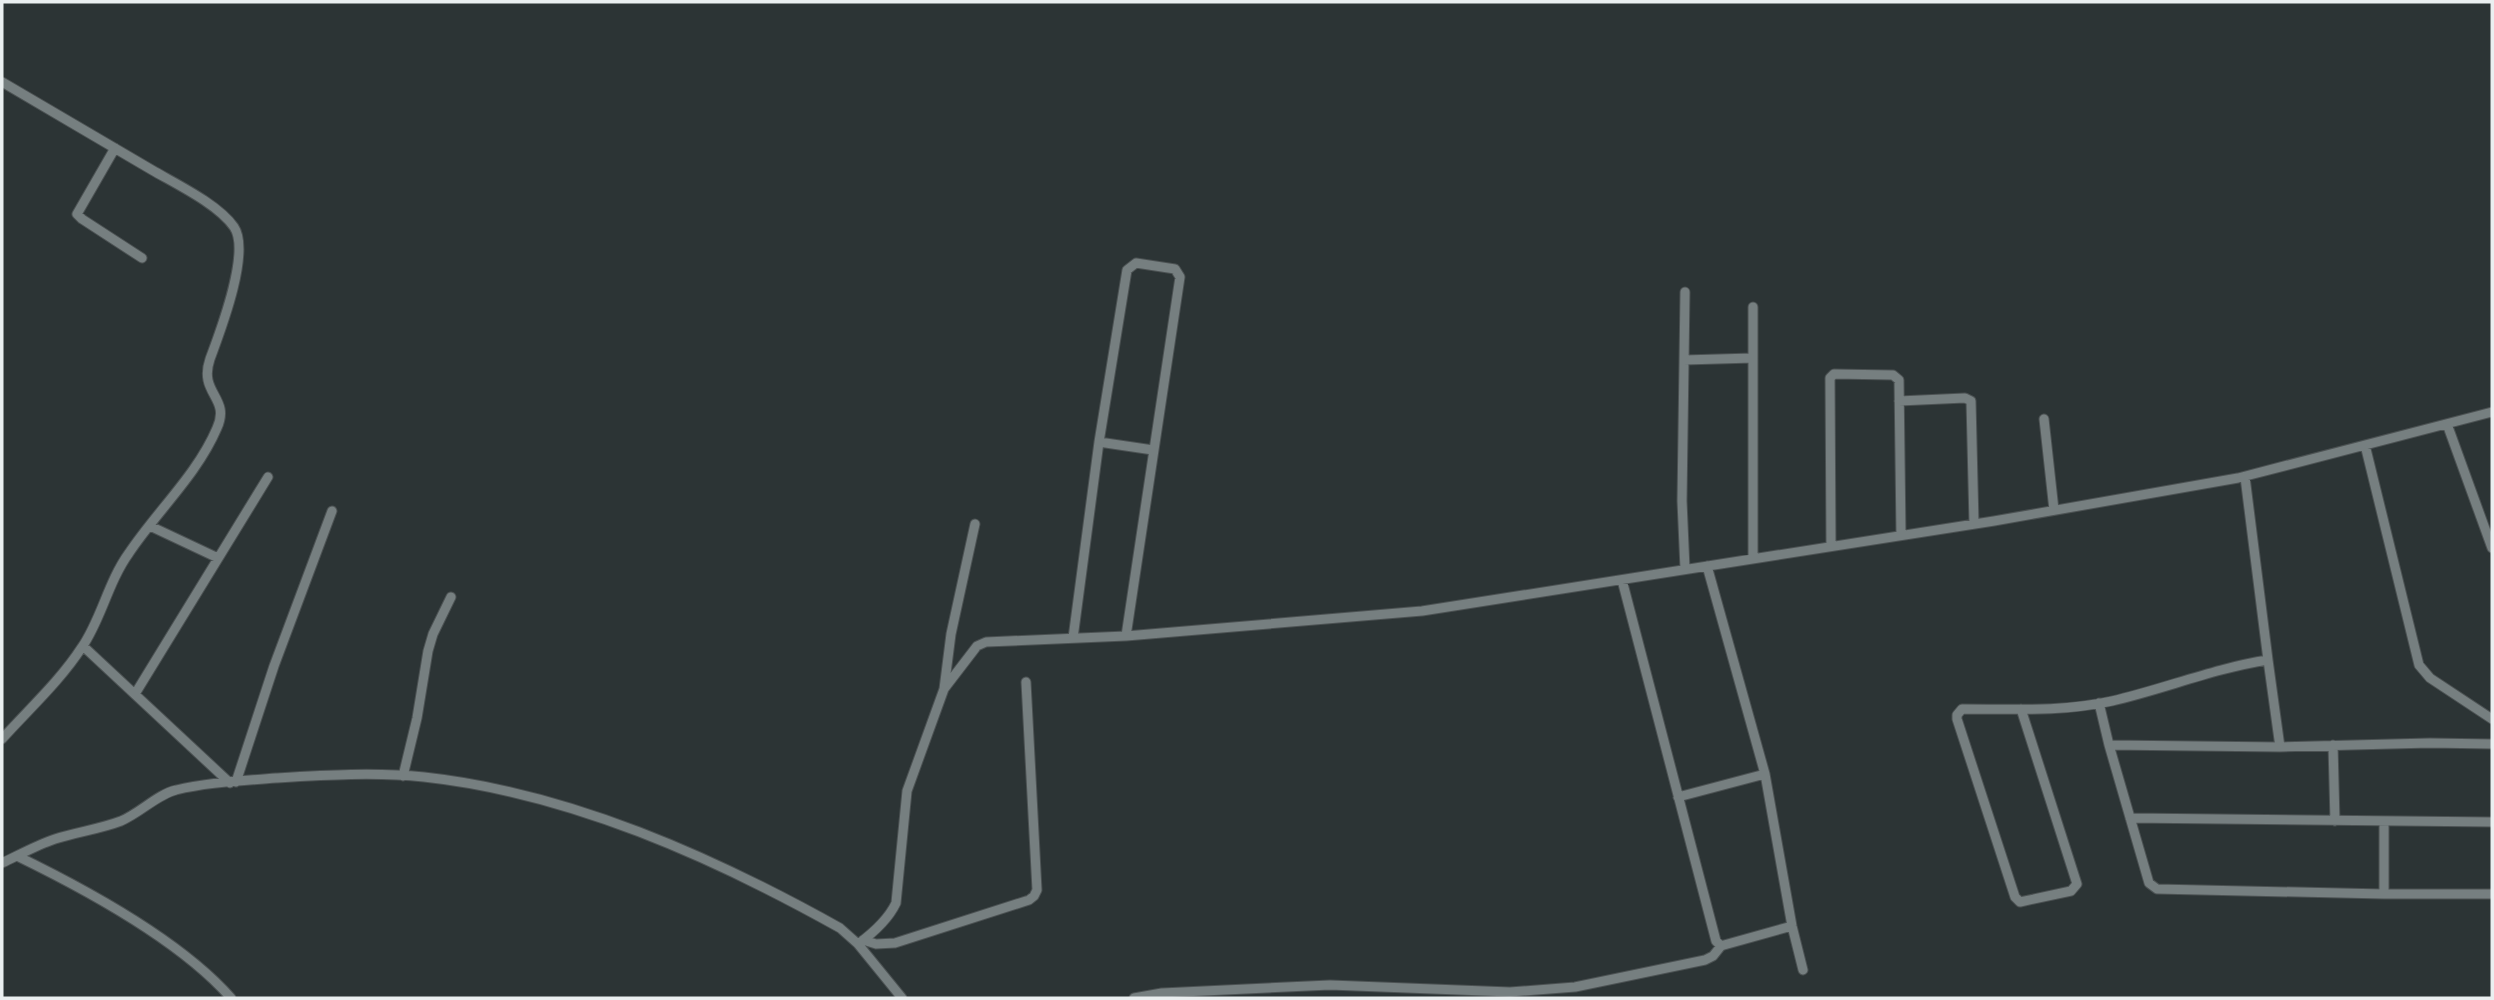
<svg xmlns="http://www.w3.org/2000/svg" width="2494" height="1000" viewBox="0 0 2494 1000" font-family="Merriweather,serif">
	<style>
		.lines { fill: none; stroke-linecap: round; stroke-linejoin: round }
		.minor-casing { stroke: #4c5253; stroke-width: 11 }
		.minor { stroke: #767f80; stroke-width: 9 }
	</style>
	<rect width="100%" height="100%" fill="#2c3435"/>
	<g class="lines">
		<defs>
			<path id="minor" d="M2,82c50,29 100,59 150,88 24,14 66,34 82,57 17,25 -14,105 -24,132 -12,35 21,38 7,69 -20,47 -60,83 -88,125 -21,29 -28,67 -47,94 -22,34 -53,62 -80,92
				M115,148l-38,66 5,5 60,39
				M1684,360l69,-2
				M1899,401l66,-3 6,3 3,123
				M2044,419l10,91
				M2447,424l45,124
				M1099,442l54,8
				M2365,445l54,220 11,13 62,41
				M2245,477l23,183
				M150,526l68,32
				M1831,546l-1,-168 4,-4 59,1 6,5 2,155
				M1753,558v-251
				M1707,566l58,208 27,152 11,44
				M1685,569l-3,-68 3,-209
				M1622,580l94,361 5,5 3,-1 68,-19
				M1073,638l26,-196 28,-172 9,-7 39,6 5,8 -54,359
				M83,646l147,137
				M944,689l33,-43 9,-4 140,-6 296,-25 572,-90 244,-43 254,-66
				M135,694l133,-217
				M2099,703l10,42 40,138 8,6 227,5h108
				M2021,709l56,175 -6,7 -51,11 -5,-5 -58,-178v-4l5,-6c50,0 101,3 150,-8 52,-12 103,-33 156,-41l12,87
				M2109,745l171,2 150,-4 62,1
				M2333,745l2,76
				M403,776l14,-58 11,-67 5,-17 18,-37
				M236,782l38,-116 58,-155
				M1678,797l87,-23
				M2130,818l362,4
				M17,856c68,33 164,85 214,142
				M2,863c17,-8 35,-18 53,-24 22,-7 45,-10 66,-18 19,-8 37,-27 55,-31 32,-8 67,-9 100,-12 50,-3 99,-6 148,-1 146,16 289,80 416,151l18,16 44,54
				M2384,894v-73
				M863,940l13,4 19,-1 134,-43 5,-4 3,-6 -11,-208
				M858,944c15,-11 30,-24 38,-41l11,-112 37,-102 7,-55 24,-110
				M1134,998l28,-5 168,-8 180,7 65,-5 130,-27 8,-4 8,-10"/>
		</defs>
		<use href="#minor" class="minor-casing"/>
		<use href="#minor" class="minor"/>
	</g>
	<rect width="2494" height="1000" fill="none" stroke="#eaeff0" stroke-width="7"/>
</svg>
